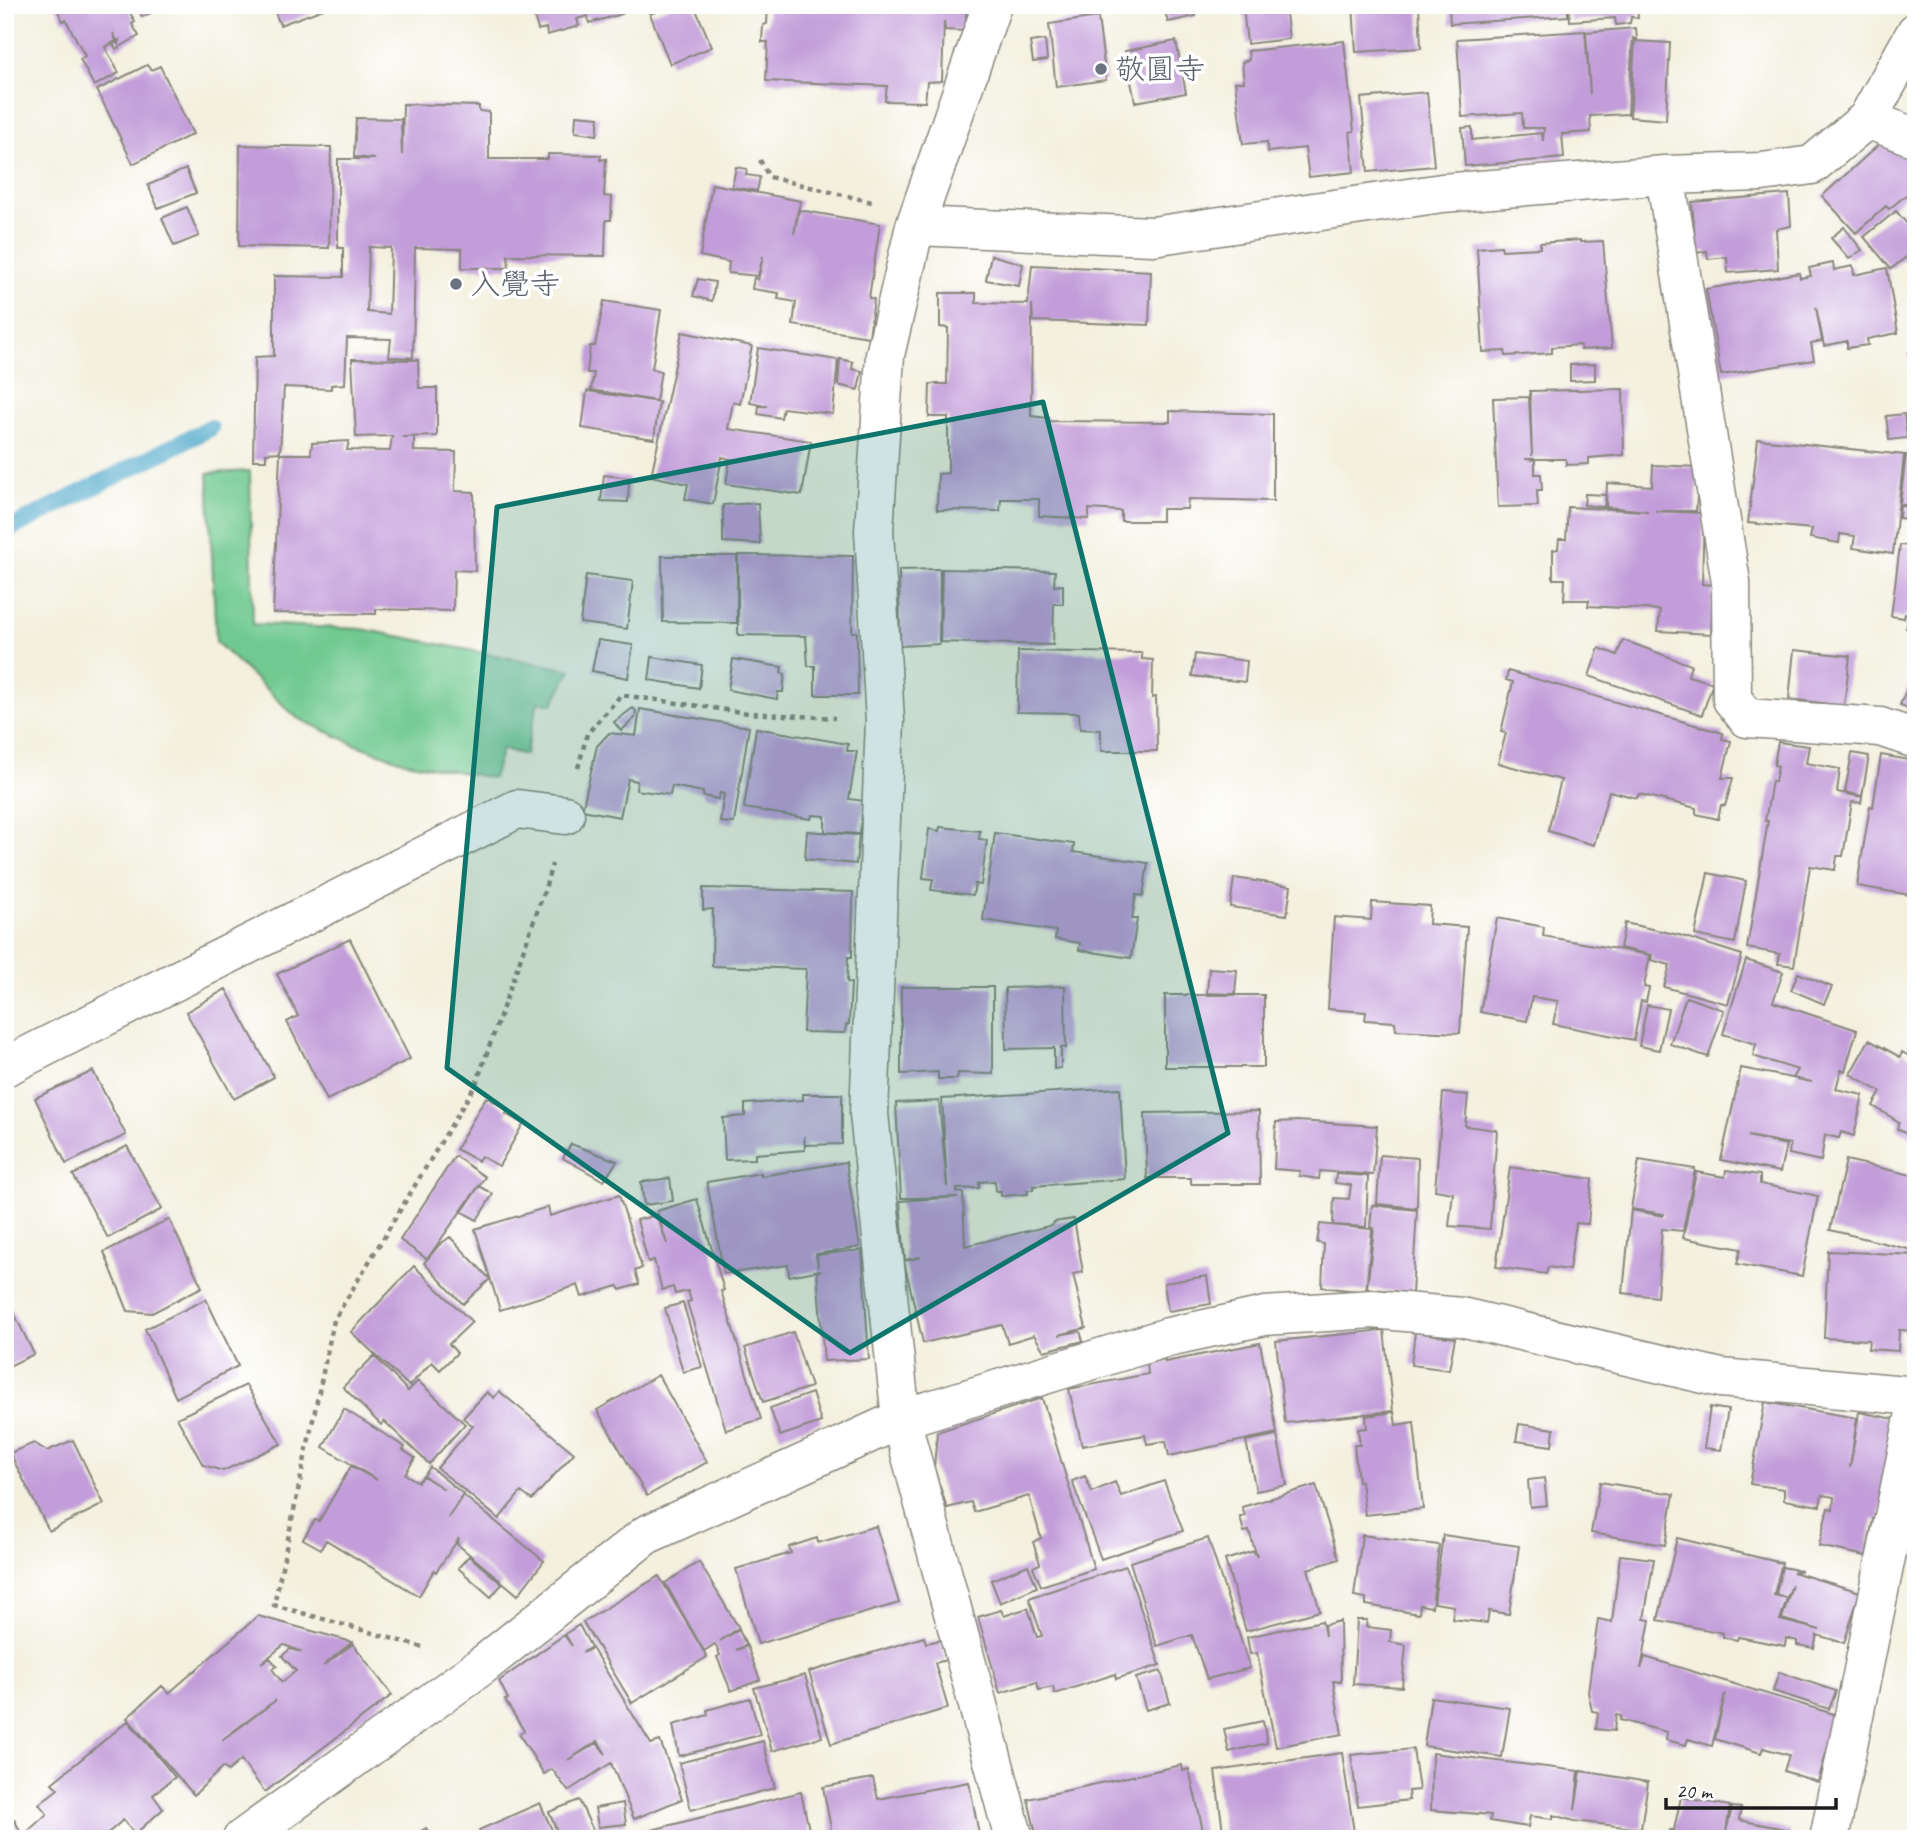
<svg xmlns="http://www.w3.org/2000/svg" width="1921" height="1844" viewBox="0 0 1921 1844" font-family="Caveat,'Klee One',sans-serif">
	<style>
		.green { fill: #6fc990; stroke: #467256; stroke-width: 2 }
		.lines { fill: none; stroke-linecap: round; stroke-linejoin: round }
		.stream { stroke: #4aa6c8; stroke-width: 18 }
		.building { fill: #c29dd9; fill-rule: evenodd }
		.minor-casing { stroke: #88867d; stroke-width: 41 }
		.path { stroke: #88867d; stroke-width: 4.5; stroke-dasharray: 5 5; stroke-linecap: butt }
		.minor { stroke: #fff; stroke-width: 38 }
		.marked { fill: #0f766e; fill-opacity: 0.2; stroke: #0f766e; stroke-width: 5; stroke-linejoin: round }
		.worship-dot { fill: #6b7280; stroke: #fff; stroke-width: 2.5 }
		.labels { text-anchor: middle; stroke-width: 7; stroke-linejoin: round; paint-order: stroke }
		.worship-label { font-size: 30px; fill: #5b616d; stroke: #fff; text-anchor: start }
	</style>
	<rect width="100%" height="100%" fill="#fff"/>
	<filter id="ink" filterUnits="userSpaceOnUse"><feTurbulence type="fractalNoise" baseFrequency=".0143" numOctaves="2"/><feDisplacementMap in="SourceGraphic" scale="14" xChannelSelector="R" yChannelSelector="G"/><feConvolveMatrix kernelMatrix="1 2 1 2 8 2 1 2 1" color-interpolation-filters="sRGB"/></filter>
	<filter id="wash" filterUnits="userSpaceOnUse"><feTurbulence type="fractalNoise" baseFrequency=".00686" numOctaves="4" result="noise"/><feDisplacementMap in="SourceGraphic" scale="28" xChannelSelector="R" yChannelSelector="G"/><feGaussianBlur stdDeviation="1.57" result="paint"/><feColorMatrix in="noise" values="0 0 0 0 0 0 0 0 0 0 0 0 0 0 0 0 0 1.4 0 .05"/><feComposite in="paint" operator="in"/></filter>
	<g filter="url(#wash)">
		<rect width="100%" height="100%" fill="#f3f0de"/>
		<path class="green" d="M250,471l3,153 109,5 209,41 -18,34 -15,-2 -13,53 -23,-6 -9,29 -88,-16 -51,-18 -57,-26 -81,-76 -8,-169z"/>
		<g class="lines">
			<path class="stream" d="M5,531l205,-103"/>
		</g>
		<g id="blocks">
			<path class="building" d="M55,5h71l9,17 -3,2 7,12 -23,13 -3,-5 3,-2 2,2 1,-4 -2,1 -4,-8 3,8 -11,6 14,26 -25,13 -14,-27 5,-3 -19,-36 -3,1z
				M137,5h31l-26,12z
				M272,5h56l1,2 -49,18z
				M531,5h96l1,2 -8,3 2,4 -33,9 -1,-7 -11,3 2,7 -32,9 -1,-7 -8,2z
				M673,5h21l18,42 -42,17 -20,-50z
				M768,5l167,8 -10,-2v-3l41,2v21l-21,-1 -1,-9 -2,60 -15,1 -2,20 -40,-1 2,-15 -121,-5 2,-39h-6l1,-17 4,-1z
				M1163,5h30l3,11 -28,6z
				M1254,5h31l4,34 -42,5 -4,-38z
				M1353,5h66l2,43 -65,4z
				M1449,5h119v11l-118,8z
				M1569,5h68l1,13 -7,-1 -1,6 -14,2 -1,-7 -45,3z
				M1098,17l8,63 -50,7 -7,-63z
				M1636,28l1,12 -4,-2 -5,76 -38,2 1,16 -29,2 2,24 -99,8 -3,-38 10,-1v13l70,-7 1,8 1,-13h-21l-1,-15 -60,4 -5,-78 128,-8 5,63 -4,-62z
				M1045,40l2,20 -14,2 -3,-20z
				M1176,41l10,52 -51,9 -10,-51z
				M1344,41l10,90 -4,1 4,40 -45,5 -4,-29 -37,4 -1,-10 -24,2 -8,-62h9l-2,-20 7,-2 -1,-9z
				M1635,41l35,2 -4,77 -36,-3z
				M147,65l4,5 9,-4 33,68 -60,30 -36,-74z
				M1427,92l7,74 -66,6 -7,-74z
				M403,104l76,2v5l10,1v47h59v-5l53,1 -1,5 6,-1 -2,37 8,1 -1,23h-5l-1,36 -97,-1 1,13h-47v-19l-47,-1 -2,110 -24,-1 2,-18 -44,-1 -2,46 -14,1v4l-47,-2 -4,65 -14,1v7h-13l2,-103 19,-1v-80l69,1v-29h-5v-89h37l-21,-2 2,-39 45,1 1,36zM369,247l22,1 -2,66 -22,-2z
				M576,115l23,2 -2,18 -22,-3z
				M1885,139l31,15v25l-9,7 4,5 -22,18 -3,-3 -30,27 -34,-37z
				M240,145l91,2 -2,101 -90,-2z
				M736,167l11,2 -1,6 14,2 -3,14 -25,-4z
				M186,169l10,24 -38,15 -10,-23z
				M712,184l89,17 -3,9 -4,24 5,-24 81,14 -11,74 5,1 -5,38 -76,-12 3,-23 -18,-3 1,-6 -27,-4 2,-12 4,3 5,-24 -5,20 -30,-3 1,-11 -29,-6z
				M1789,194l2,32 -15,3 2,40 -50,4 -1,-16 -19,2 -1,-8 -11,2 -4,-51z
				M187,207l12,29 -25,10 -12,-28z
				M1896,211l20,23v15l-25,20 -27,-32z
				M1844,227l18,23 -13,9 -18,-21z
				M1580,240v2l23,-1 9,107 -31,2 -1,-5 -28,2v6l-46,3 -1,-5 -22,1 -6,-104 24,-2 1,4 38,-2v-5z
				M991,255l32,9 -4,22 -33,-6z
				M1833,263l1,7 19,-4 1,9 33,-7 11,65 -31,6 1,6 -21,3v-7l-23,5 -8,-39 6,34 -11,2 3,17 -93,15 -15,-86 93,-16 1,5 11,-2 -2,-8z
				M1032,265l119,6 -2,54 -116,-4 -1,-17 -1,112 18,2 -1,3 122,1v-11l103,3v87l-85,-2 -1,10h-25v12h-41v-10l-32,-2v10l-50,-3v-17h-38l-1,12 -63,-1 1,-36 10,-1v-56h-19l1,-33h17l1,-56 -8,-1v-34h36v10l52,1z
				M698,279l17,3 -3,19 -19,-5z
				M1916,287v16l-8,-9z
				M604,301l57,9 -9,59 9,2 -5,30 -65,-11 3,-17h-7l3,-27h5z
				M682,332l70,14 -12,58 -7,-2 -5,27 83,12 -9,54 -76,-11 4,-25 -8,-2 -9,47 -28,-5 3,-15 -37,-8z
				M758,348l80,12 -5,54 -50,-6 -2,10 -23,-4 1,-8h8l-17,-3z
				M1916,352v16l-4,1 -3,-16z
				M352,359l66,1 1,28h18v48l-35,1h12v14l42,1 -1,39 19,1 1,79 -21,-1 -1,41 -77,-2v5l-103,-1 7,-159h31l1,-11 37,-2 -2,9 43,1 2,-15 -36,1z
				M840,359l13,3 -1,7 10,2 -4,19 -20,-5z
				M1595,364v16l-25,1v-16z
				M1623,389l1,66 -35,3v6l-23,1v-6h-41l10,1v14h6l1,16h-5l1,16 -40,1 -5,-109 36,-1 3,59 -2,-65z
				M587,391l72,11 -5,37 -72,-11z
				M1904,414l3,24 -18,2 -3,-24z
				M1758,439l146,16 -11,99 -40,-6 2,-12 -15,-2 -1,9 -29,-5 2,-9 -64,-6z
				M1906,455l10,2v49l-16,-2z
				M1653,465l46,2 -3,44h-41l49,2 -2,71 11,1 -2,49 -53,-3 2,-21 -72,-4 1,-6h-25l1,-21h-12v-29l5,-1 1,-10h7l2,-32 80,4 -42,-4 1,-24 45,3z
				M604,475l25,3 -1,24 -27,-1z
				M1585,494l21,1 -2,12 -20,-2z
				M758,503l2,41 -37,-2v-37z
				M1900,506l16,2v12l-17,-2z
				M1900,545l16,2v82l-10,-1 3,-13 -4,-1 -1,4 -13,-2z
				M738,555l115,1 -1,76h5l1,63h-43v-29h-7l-2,-30 -68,-1z
				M662,556h75v67l-74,-1z
				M940,569l-1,75 -39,2 -1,-76z
				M942,569l113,2 -1,15 9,-1v19h-9l-1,41 -113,-3z
				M586,575l47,6 -6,48 -47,-6z
				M598,640l35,5 -5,33 -36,-7z
				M1623,640l68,25 -3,11 25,7 -11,32 -113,-39 10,-28 18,7z
				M1794,650l56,6 -6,50 -55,-7z
				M1018,651l124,2v6l11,1 -1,38 4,-1 1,54h-56v-21l-21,-1 -1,-16 -62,-1z
				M1195,654l52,7 -2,21 -53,-6z
				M652,657l50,8 -3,23 -50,-8z
				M733,659l49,8 -1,6 4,1 -2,18h-5l-1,7 -49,-9z
				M1916,667v44l-16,-6z
				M1508,671l215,62 -1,6 9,2 -9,37h11l-8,28 -4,-1 -3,14 -22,-5v-6l-57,-14 -2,4 -28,-7 -15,54 -46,-14 13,-51 -63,-17 8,-30 -5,-1 12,-50 -7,-2z
				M633,708l3,3 -1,7 -14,13 -7,-9z
				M640,709l109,18 -15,96 -14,-1 4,-28 -4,-1 -2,6 -15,-3v-4l-31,-6 -2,9 -34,-5 1,-9 -9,-2 -8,38 -38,-7 15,-64 12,-13 27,3z
				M756,728l92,16 -1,7h10l-8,48 16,2 -6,33 -34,-2v-16l-13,-1 -1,4 -67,-11z
				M1778,742l31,4 -3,17 34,6 -3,23 25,5 -1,6 -9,-1 -9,54h-6l-2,14 -25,-4 -16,100 -16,-2 2,-10 -33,-6 21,-127h-3l7,-40 3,1 3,-16 -4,-1z
				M1852,753l17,3 -7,40 -17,-4z
				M1881,755l35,6v135l-59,-10 13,-80 3,1z
				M940,827l40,4 -1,8 8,1 -6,45 -6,-1 -2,11 -42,-5 2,-11 -10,-1 6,-49 10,2z
				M807,831l52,4 -3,29 -51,-5z
				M995,833l79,11 -1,8 75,11 -5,33 -7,-1 -4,24h5l-6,39 -52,-8 1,-7 -25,-4 1,-8 -73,-11z
				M1708,873l38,8 -11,62 -40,-8z
				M1234,878l57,8 -4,29 -57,-8z
				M703,888l150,4 -1,65h-4l-1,25 4,1 -2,41 -3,1 -1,8 -42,-1 3,-63 -94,-3 1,-57 -10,1z
				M1372,902l58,4 -1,18 38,3 -7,106 -64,-3 -1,-8 -30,-2 1,-8 -38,-3 6,-92 37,3z
				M1497,918l47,9 -1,9 107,19 -6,32 5,1 -3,14 -5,-1 -7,39 -81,-16 5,-23 -26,-4 -5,24 -47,-9z
				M1625,923l54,12 63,20 -14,49 -64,-17 6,-22 -19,-5 1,-5 -32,-7z
				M350,939l60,120 -83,41 -40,-78 11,-6 -21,-42z
				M1746,960l37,12 -10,30 84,28 -12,41 -4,-1 -5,19 27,6 -9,41 -13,-4 -2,6 -14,-3 -4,26 -32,-7 1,-10 -42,-8 38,9 -6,27 -59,-12 20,-92 71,14 -19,-4 5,-8 -45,-14 3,-12 -33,-10z
				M1209,968l28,2 -2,24 -28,-1z
				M1798,973l34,14 -8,17 -33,-14z
				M1065,986l1,62 -5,-1v21l-7,1v-21l-48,1 -1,-61z
				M901,987h92v87l-35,-1 -1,6h-19v-7l-37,2z
				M226,989l48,88 -40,22 -48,-87z
				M1165,995h99v72h-99z
				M1686,997l38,13 -16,47 -38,-13z
				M1647,1005l21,4 -9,41 -20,-4z
				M1869,1040l31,17 2,-5 14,8v79l-19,-10 2,-7 -26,-16 8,-14 -31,-18z
				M93,1071l33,64 -60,29 -31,-66z
				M1120,1088l5,91 -92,7v4h-6l1,4 -27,2v-5h-5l-1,-10 -16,1v6l-22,1v3l6,1 2,53 88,-21 1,-3 20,-3 9,53 -10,2 13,54 -27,7 21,-4 3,10 -39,10 -10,-16 -26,8 -6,-18 -79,18 -19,-82 17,-4 -16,3 -5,-59 58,-4 -57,1 -5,-95 43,-2 8,86 -5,-88z
				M1443,1093l25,2 -3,31 32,4 -7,99 -41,-3 4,-33 -18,-3z
				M803,1094h39v50l-37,1 -1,-9 1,14 -50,4v5l-30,1 -2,-42 22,-2v-12l58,-4z
				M486,1097l22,13 -2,4 17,10 -24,42 -18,-10 -3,5 -22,-12z
				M1259,1111l1,73h-69v-6h-44l-2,-65z
				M1297,1121l80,5 -4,49 -53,-4 -1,8 -20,-3 1,-5 -26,-2 2,-47z
				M571,1144l46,17 -13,20 -41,-23z
				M127,1146l35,63 -54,29 -35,-63z
				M1380,1155l38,3 -1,50 -40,-4z
				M455,1156l30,21 -58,82 -27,-19z
				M1639,1160l56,9 -12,62 -21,-2 -5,68 -34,-4 8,-83 32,6 1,-2 -33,-5z
				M1846,1160l70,16v75l-86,-21z
				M846,1162l14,85 -44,7 2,13 -1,-12 45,-5 7,109 -45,2 -7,-89 4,-2 -32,6 -1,-11 -64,9 -17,-92 54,-9v3z
				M1510,1167l82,12 -4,45 -12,-1 -7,47 -21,-3 -2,7 -50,-7z
				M1726,1170l34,5v9l58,12 -16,80 -65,-12 4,-15 -58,-11 13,-66 29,5z
				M1336,1174l32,2 -2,51 -33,-2 1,-27 15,1 2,-14 -16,-2z
				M670,1178l3,23 -29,4 -3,-23z
				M479,1186l14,8 -16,26 -15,-8z
				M619,1195l23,73 -7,3 4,13 -19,6 -2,-4 -36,11 -4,-12 -78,25 -25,-81 73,-22 2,9z
				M697,1199l27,91 -3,1 40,128 -35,11 -39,-128 4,-1 -3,-10 -13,3 -2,-7 -11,3 -8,-30 -6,2 -11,-42 20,-5 10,29 -10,-33z
				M1372,1205l45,5 -5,84 -45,-6 7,-60h-4z
				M169,1219l33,68 -50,26 -24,-2 -24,-59z
				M1320,1224l52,5 -6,63 -44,-5 2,-43 -7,-1z
				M450,1237l40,42 -27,25 -39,-41 15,-18z
				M1828,1251l88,4v76l-17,-1 -1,21 -30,-2 1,-9 -45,-2z
				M414,1266l58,56 -23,22 8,9 -17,17 -8,-8 -23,24 -58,-54z
				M1207,1276l4,28 -43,7 -4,-28z
				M5,1295l29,59 -29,14z
				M206,1299l32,67 -62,32 -31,-69z
				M683,1303l19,64 -19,5 -18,-64z
				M1384,1330l9,81 -108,12 -9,-82z
				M793,1332l18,55 -48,15 -18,-54z
				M1415,1332l40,6 -6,32 -38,-5z
				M1260,1343l17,90 -108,23 -3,-15 -19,3 -2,-9 -63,11 -13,-57 79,-15 -1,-11 17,-4 1,3z
				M374,1356l34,35 10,-10 47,43 -36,40 -45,-43 -3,4 -38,-38z
				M658,1375l49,87 -60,34 -50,-86z
				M246,1385l35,59 -58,27 -20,-6 -26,-47z
				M499,1391l75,62 -42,47 -11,-8 -22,27 -62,-51 36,-42 -10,-8 24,-26 7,6z
				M812,1393l9,29 -41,14 -10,-28z
				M1042,1398l52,171 -53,17 -8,-19 7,-3 -7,-22 8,-4 -12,-42 -55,16 -3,-10 -24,6 -13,-40 3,-36z
				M1765,1402l92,16 -7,50 9,-56 41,8 -21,101 -6,-2 -7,37 -47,-10 9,-38 5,1 1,-12 -12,-2 -2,11 -36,-6v-11l-34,-5z
				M1710,1407l18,3 -7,40 -17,-2z
				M344,1409l61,38 -2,3 12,8 -10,16 13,8 5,-6 21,13 -20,-13 6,-9 33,27 -15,24 15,-23 81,66 -26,34 -61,-51 2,-6 -23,34 -2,-2 -15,26 -93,-56 -5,9 -18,-10 12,-19 4,1 32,-55 26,14 -54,-33z
				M1394,1412l2,13 18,-3 9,87 -58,6 -4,-34h-3l-4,-36h6l-2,-16 9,-1 -1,-12z
				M1519,1424l35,5 -2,17 -36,-5z
				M1277,1435l10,50 -31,6 -10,-50z
				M73,1440l31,64 -55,27 -39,-78 24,-10 13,8z
				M1085,1476l7,16 23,-10 6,14 43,-15 19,50 -82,28 -29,-78z
				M1544,1478l3,27 -17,2 -2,-27z
				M1600,1482l74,12 -9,51 -74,-12z
				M1316,1485l23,74 -31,10 12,42 -74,20 -21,-71 29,-9 3,6 -8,-26 -5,1 -4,-15 5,-1 -3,-9z
				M876,1526l23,77 -141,41 -22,-75 55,-16 -2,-6 28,-9 1,5z
				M1362,1535l77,10 -7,62 -12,-2 -1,9 -53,-9v-7l-12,-2z
				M1443,1535l76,11 -10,68 -20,-3 -2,12 -35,-4 2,-13 -20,-3z
				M1208,1538l42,130 -43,11 -15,-44 -35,11 -27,-84z
				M1677,1538l105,25 -8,32 13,3 -7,22 40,10 -38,-11 10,-34 -5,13 -11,-4 6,-27 20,4 -9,1 67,20 -16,51 -27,-8 -3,13 -17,-3v-4l-11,-3 -1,8 -47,-9 -1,3 -14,-3v-4l-65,-13z
				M1620,1555l34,4 -10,60 6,1 -9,49 4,-12 192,58 -19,67 -34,-11 5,-16 -26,-7 -2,5 -46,-14 10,-45 -13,52 -24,-7 -2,6 -20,-5 1,-8 -47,-12 1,-4 -5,-1 -2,16 -18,-2 2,-17 -6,-1 -4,-19 10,-73 14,3z
				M469,1556l33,28 -11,13 -33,-29z
				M699,1562l40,66 -19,13 19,-11 7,15 -10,5 11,-4 13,34 -29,11 -14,-34 3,-2 -5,-11 -11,7 -39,-68z
				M1028,1565l9,22 -37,16 -9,-23z
				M1126,1566l34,99 -44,14 -1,-5 -60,20 -2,-7 -14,3 -2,-8 -37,11 -22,-76 23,-7 3,6 24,-8 9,29 5,-1 -13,-38z
				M659,1576l48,81 -75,46 -49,-81z
				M258,1616l94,26 -29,24 30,-22 39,51 -127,97 -24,-32 -13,11 -5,-4 -29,28 -67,-77 35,-32 7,7zM284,1645l18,7 -12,-3 -8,7 14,15 -14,11 -10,-13 5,-3 -7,-8 -9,5zM276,1700l-53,40v-1z
				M1357,1620h10l-1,7 25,3 -1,12 16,3 -4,42 -49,-3z
				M1322,1621l3,15 -1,-11 16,-4 1,61 -8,-1 9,53 -66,13 -19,-94 -7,1 -3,-17z
				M579,1625l12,22 -9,6 10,-5 59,96 9,-3 22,58 -48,20 -23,-56 -43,28 -16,-22 -8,5 -25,-40 5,-3 -19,-31 3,-1 -9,-18 65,-46 8,11 -7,-12zM598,1741l8,13 -9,-11 -29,17z
				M924,1637l2,6 15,-3 5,20 -11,3 13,45 -117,36 -22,-72z
				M1161,1671l9,32 -24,7 -10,-32z
				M1779,1672l57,19 -7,18 -56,-18z
				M805,1675l17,62 -50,14 -18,-63z
				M1431,1697l79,11 -8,49 -78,-11z
				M750,1698l10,37 -81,21 -6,-31 35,-10 -1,-5z
				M128,1721l47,56 -22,18 10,14 -28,25 -12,-14 -22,19h-68l-6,-7 20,-18 -8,-10 19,-15 -6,-6z
				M1263,1721l4,22 -38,9 -5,-23z
				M763,1741l12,47 -84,22 -12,-47z
				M1413,1749l6,41 -11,1 1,9 -51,6 -7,-51z
				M1342,1753l13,86h-131l-9,-68z
				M1432,1753l147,18 -4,39 6,-39 67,11 -7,47 -67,-8 -21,-6v4l-23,-3 -2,11 -38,-6 1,-6 -60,-5z
				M1182,1765l1,6 6,-2 16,70h-168l-9,-40z
				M873,1778l5,21 91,-17 11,57h-147l-10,-52z
				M801,1792l10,47h-191v-1z
				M1681,1797l49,9 -4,26 6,-25 9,1 -2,12 51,10 -1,9h-121l2,-9h4z
				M579,1800l18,39h-37l-11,-27z
				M540,1803l16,36h-73l-4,-9z
				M623,1803l3,21 -28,3 -3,-19z
				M14,1819l10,20h-19v-15z
				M426,1828l7,11h-26z
				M317,1831l5,8h-17z"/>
		</g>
	</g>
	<g filter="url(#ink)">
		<use href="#blocks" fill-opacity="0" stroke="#88867d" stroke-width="2"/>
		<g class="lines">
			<defs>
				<path id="minor" d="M992,5l-77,221 -30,129 -11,176 11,190 -16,393 32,305 113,420
					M1867,119l49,19
					M1665,175l66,407 1,117 15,19 133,9 36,12
					M915,226l238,10 289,-43 223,-18 97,-3 50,-7 55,-46 49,-87
					M5,1067l512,-258 48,6
					M242,1839l241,-174 163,-130 255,-116 267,-82 97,-21 107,-7 89,8 260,61 195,18
					M1829,1839l87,-431"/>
			</defs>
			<use href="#minor" class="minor-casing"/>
			<path class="path" d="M760,160l9,17 103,25
				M578,768l9,-34 34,-39 127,18 87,5
				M422,1647l-148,-42 60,-285 142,-236 69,-195 7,-25"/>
			<use href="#minor" class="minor"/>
		</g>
	</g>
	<path class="marked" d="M1043,402l185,731 -378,220 -403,-285 50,-561z"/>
	<g class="worship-dot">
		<circle cx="1101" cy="69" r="7"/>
		<circle cx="456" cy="284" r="7"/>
	</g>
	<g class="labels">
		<g class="worship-label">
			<text x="1115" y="79">敬圓寺</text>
			<text x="470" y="294">入覺寺</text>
		</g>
	</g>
	<rect width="1921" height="1844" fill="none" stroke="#fff" stroke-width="28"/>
	<path d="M1666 1798v10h170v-10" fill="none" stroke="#1c1c1c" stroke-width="3.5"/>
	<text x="1676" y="1798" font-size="21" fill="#1c1c1c" stroke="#ffffff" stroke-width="5" paint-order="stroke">20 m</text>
</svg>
